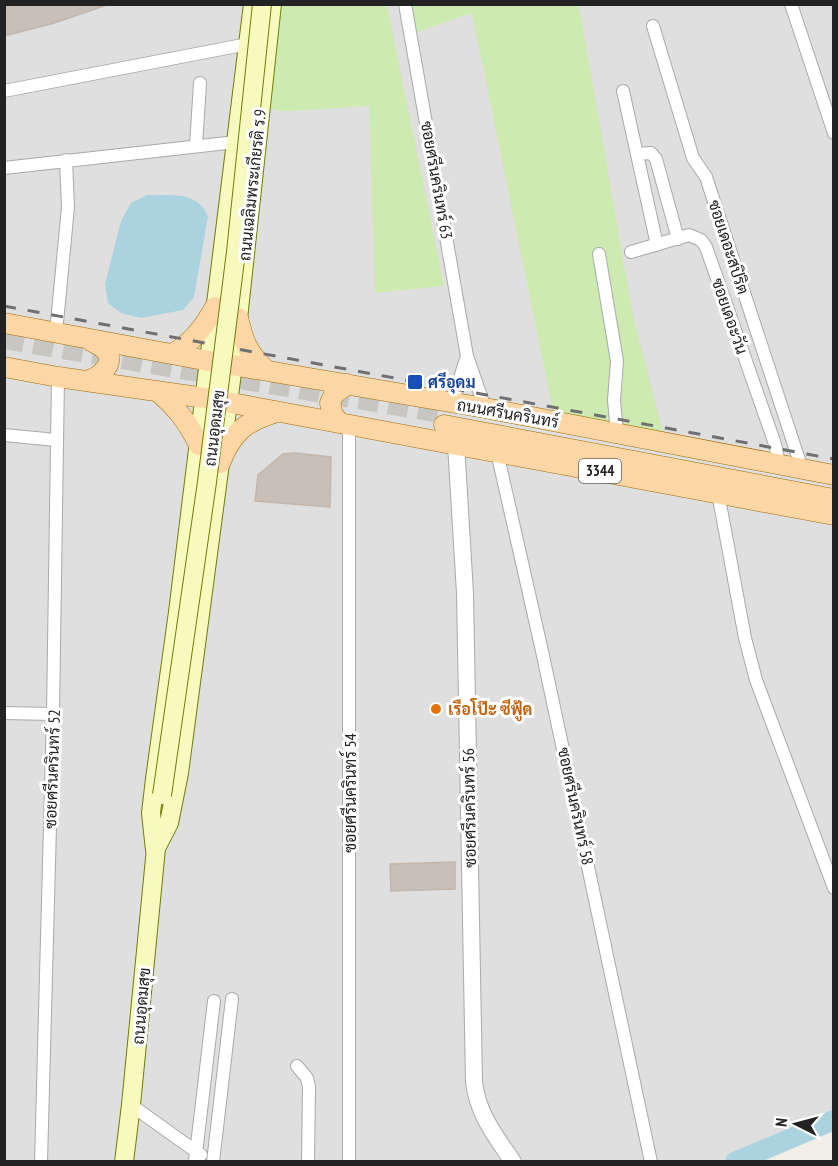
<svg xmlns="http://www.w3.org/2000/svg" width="838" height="1166" viewBox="0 0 838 1166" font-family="'PT Sans Narrow',Sarabun,sans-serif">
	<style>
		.residential { fill: #e0dfdf }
		.grass { fill: #cdebb0 }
		.water { fill: #aad3df }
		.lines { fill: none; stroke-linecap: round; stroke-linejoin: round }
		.river { stroke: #aad3df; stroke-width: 20 }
		.building { fill: #c7bfb8; stroke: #c4b6ab; stroke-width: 1.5 }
		.primary-tunnel { stroke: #c8c6c1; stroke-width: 20; stroke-dasharray: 20 10; stroke-linecap: butt }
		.minor-casing { stroke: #a9a9a9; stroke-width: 14 }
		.tertiary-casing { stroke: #a9a9a9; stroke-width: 18 }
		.secondary-casing { stroke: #707d05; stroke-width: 20 }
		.primary-casing { stroke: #a06b00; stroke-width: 21 }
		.minor { stroke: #fff; stroke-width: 12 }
		.tertiary { stroke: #fff; stroke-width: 16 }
		.secondary { stroke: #f7fabf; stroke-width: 18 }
		.primary { stroke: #fcd6a4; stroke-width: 20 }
		.rail { stroke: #707070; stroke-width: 3; stroke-dasharray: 12 12; stroke-linecap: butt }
		.secondary-bridge-casing { stroke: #707d05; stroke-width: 20; stroke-linecap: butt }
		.secondary-bridge { stroke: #f7fabf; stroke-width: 18 }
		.transit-dot { fill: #1a4fb4; stroke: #fff; stroke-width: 2 }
		.food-dot { fill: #e8710a; stroke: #fff; stroke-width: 2 }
		.labels { text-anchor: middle; stroke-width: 6; stroke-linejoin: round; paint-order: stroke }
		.shield { fill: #fff; stroke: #646464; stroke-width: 1.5 }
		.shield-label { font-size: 15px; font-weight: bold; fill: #222 }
		.street-label { font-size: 16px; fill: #222; stroke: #fff }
		.transit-label { font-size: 16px; font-weight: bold; fill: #164399; stroke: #fff; text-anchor: start }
		.food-label { font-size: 16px; font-weight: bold; fill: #c56008; stroke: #fff; text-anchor: start }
	</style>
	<rect width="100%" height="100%" fill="#f2efe9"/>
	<path class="residential" d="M5,5h828v1110l-110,46 -718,1z"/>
	<path class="grass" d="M278,5h109l57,281 -69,7 -6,-187 -79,5h-12l-12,-4z
		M409,5h170l54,311 31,121 -109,-24 -3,-7 -80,-393 -55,19z"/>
	<path class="water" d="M147,195c24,1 49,-5 61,21l-14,81 -11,13 -42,8 -20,-5 -13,-10 -3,-19 16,-63 10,-18z"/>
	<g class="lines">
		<path class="river" d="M735,1162l99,-42"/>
	</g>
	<path class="building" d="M4,4h99l1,2 -53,18 -47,12z
		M295,453l36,4 -1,50 -75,-6 3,-26 25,-21z
		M455,862v27l-64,2 -1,-27z"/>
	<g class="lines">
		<path class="primary-tunnel" d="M4,339l442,75"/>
		<defs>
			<path id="minor" d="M405,4l62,352 18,52
				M791,4l43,129
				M653,26l40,132 13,19 96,292
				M4,91l244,-47
				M623,91l34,154
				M196,146l4,-63
				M637,154l14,-1 5,6 22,80
				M4,168l232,-26
				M631,252l58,-17 12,5 5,7 69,197 4,20
				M599,254l18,107 -3,39 3,33
				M56,333l12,-126 -2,-47
				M452,403l15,-47
				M349,425v737
				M4,435l52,5
				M497,452l45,199 109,511
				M718,493l27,145 11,42 78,208
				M4,713l49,1
				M297,1066l10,12 2,9 -1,75
				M131,1105l70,50
				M41,1162l12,-448 5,-337
				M195,1162l19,-161
				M213,1162l19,-163"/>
			<path id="tertiary" d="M456,444l9,149 9,489c4,33 21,53 39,80"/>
			<path id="secondary" d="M155,850l14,-27 10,-50 54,-408 39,-361
				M155,850l-4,-37 4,-34 23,-167 75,-608
				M124,1162l7,-57 26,-267"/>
			<path id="primary" d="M238,318c6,24 9,34 28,52
				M4,323l205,38 276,47 349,67
				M172,354c20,-11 32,-27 43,-47
				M4,367l54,10 147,21 629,117
				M86,381c12,-3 33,-18 18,-32 -3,-3 -9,-6 -13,-8
				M157,391c20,17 30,30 42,54
				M340,423l-7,-8 -3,-12 4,-9 14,-10
				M444,425l390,74
				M220,463c13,-32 25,-41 57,-51"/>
		</defs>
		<use href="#minor" class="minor-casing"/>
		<use href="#tertiary" class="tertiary-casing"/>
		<use href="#secondary" class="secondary-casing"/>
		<use href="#primary" class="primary-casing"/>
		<use href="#minor" class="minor"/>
		<use href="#tertiary" class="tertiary"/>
		<use href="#secondary" class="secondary"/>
		<use href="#primary" class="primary"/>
		<path class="rail" d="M4,306l830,153"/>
		<defs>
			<path id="secondary-bridge" d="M162,795l45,-313 29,-230 26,-248"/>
		</defs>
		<use href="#secondary-bridge" class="secondary-bridge-casing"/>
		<use href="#secondary-bridge" class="secondary-bridge"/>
	</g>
	<rect class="transit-dot" x="407" y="374" width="16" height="16" rx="3"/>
	<circle class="food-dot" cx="436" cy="709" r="6"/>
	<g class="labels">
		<rect class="shield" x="579" y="459" width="42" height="24" rx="4.5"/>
		<g class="shield-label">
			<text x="600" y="476">3344</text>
		</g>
		<g class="street-label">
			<text transform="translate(437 180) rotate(80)" y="6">ซอยศรีนครินทร์ 63</text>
			<text transform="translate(252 185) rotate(-84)" y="6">ถนนเฉลิมพระเกียรติ ร.9</text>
			<text transform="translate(729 247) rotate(72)" y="6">ซอยเดอะสปิริต</text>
			<text transform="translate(730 316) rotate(71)" y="6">ซอยเดอะวัน</text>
			<text transform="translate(508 413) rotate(10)" y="6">ถนนศรีนครินทร์</text>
			<text transform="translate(214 428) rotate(-83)" y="6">ถนนอุดมสุข</text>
			<text transform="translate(52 769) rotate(-88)" y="6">ซอยศรีนครินทร์ 52</text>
			<text transform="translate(350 793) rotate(-90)" y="6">ซอยศรีนครินทร์ 54</text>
			<text transform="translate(576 806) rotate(78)" y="6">ซอยศรีนครินทร์ 58</text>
			<text transform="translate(469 808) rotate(-91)" y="6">ซอยศรีนครินทร์ 56</text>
			<text transform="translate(141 1006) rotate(-85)" y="6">ถนนอุดมสุข</text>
		</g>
		<g class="transit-label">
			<text x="428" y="388">ศรีอุดม</text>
		</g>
		<g class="food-label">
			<text x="448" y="715">เรือโป๊ะ ซีฟู้ด</text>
		</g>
	</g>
	<rect width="838" height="1166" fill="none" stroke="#222222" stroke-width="12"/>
	<g transform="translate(796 1124) rotate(276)" stroke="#ffffff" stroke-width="4.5" paint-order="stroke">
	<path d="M0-4.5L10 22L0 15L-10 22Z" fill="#222222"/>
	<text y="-9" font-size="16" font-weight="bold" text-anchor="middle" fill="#222222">N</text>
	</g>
</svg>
